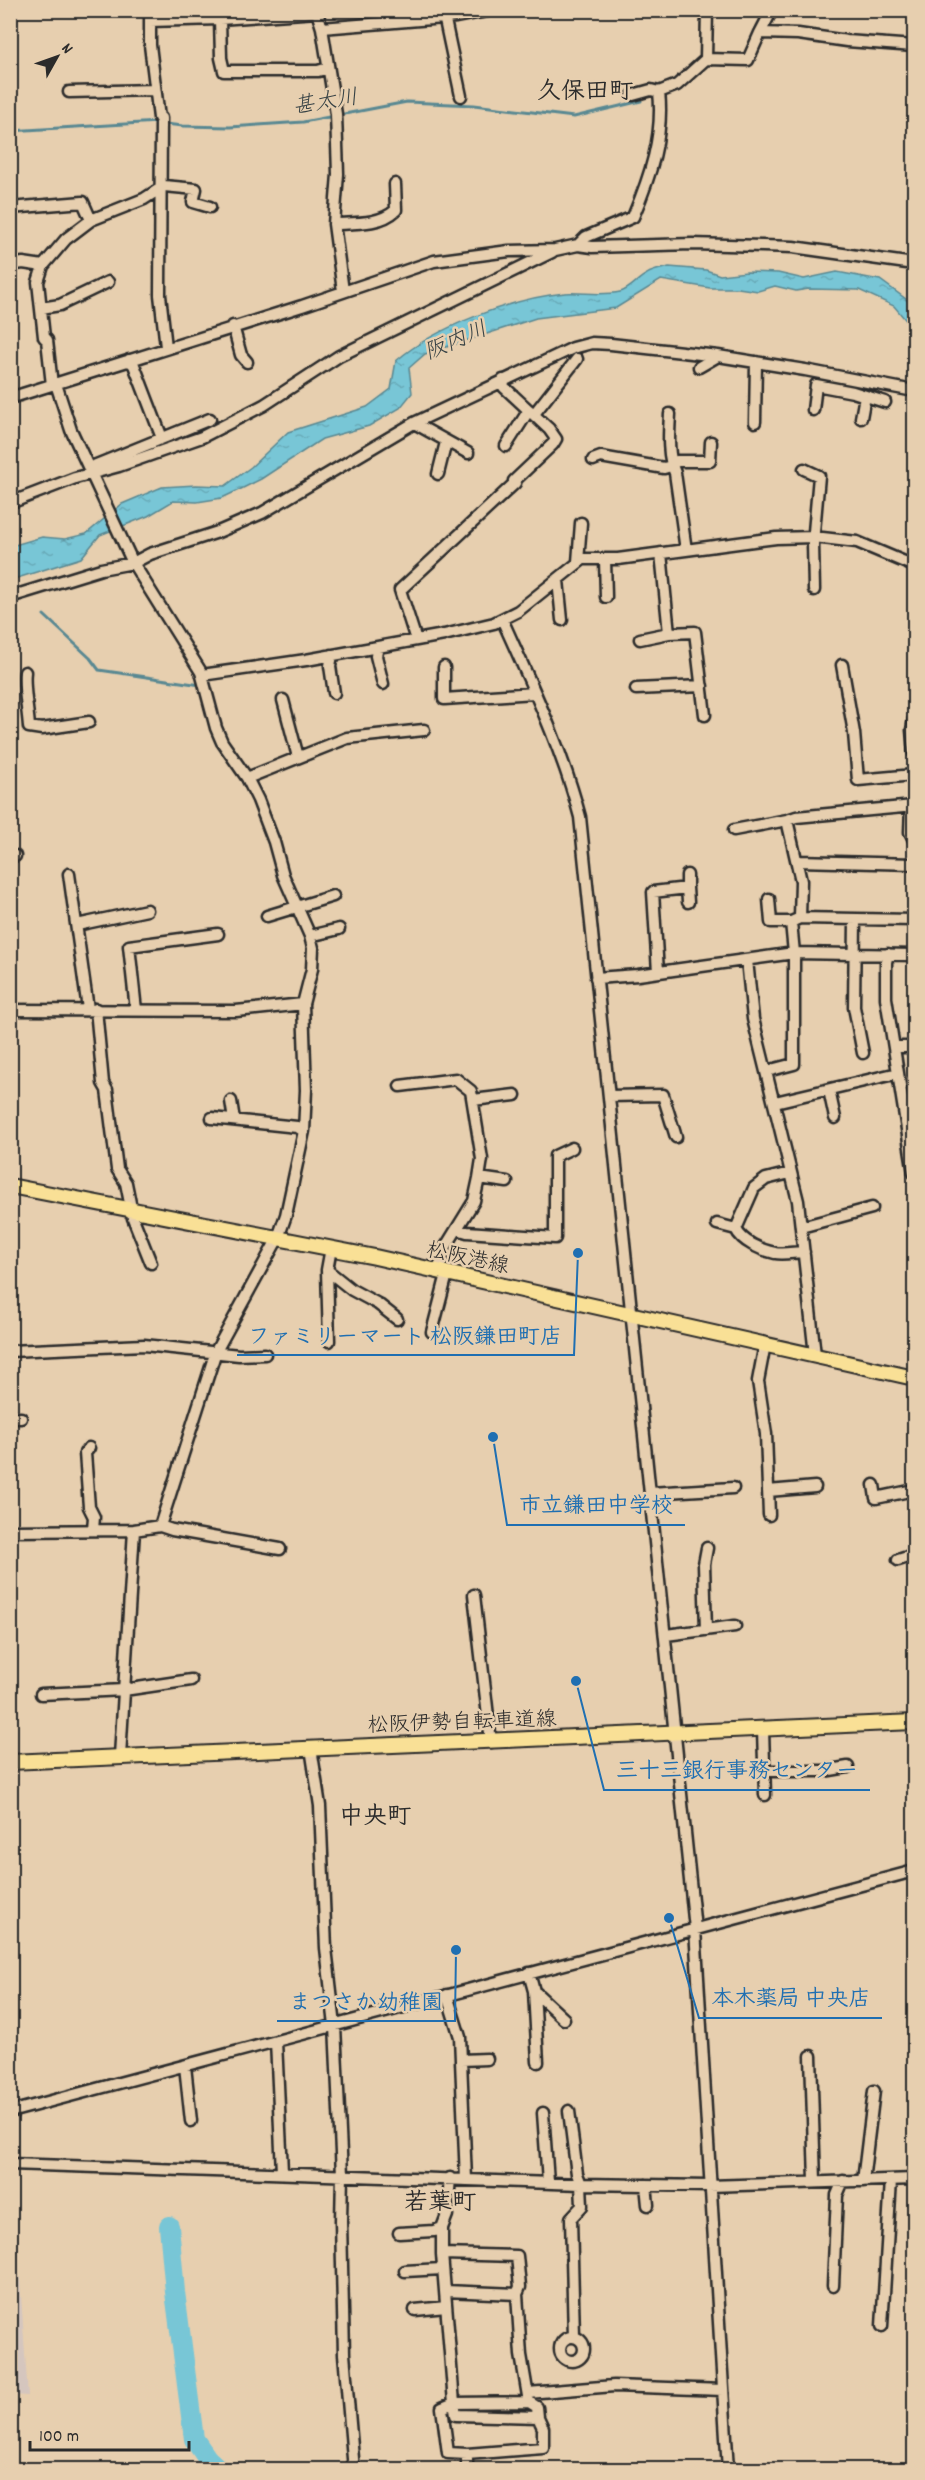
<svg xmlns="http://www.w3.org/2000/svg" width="925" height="2480" viewBox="0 0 925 2480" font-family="Dekko,'Klee One',sans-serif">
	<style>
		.built { fill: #d5c6be }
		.water { fill: url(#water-ripples); stroke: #598892; stroke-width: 1.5 }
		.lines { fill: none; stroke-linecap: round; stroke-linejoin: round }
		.stream { stroke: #598892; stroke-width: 3 }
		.river { stroke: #78c6d6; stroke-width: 20 }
		.minor-casing { stroke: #2b2b2b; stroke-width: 15 }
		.major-casing { stroke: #2b2b2b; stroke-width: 18 }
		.minor { stroke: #e7cfaf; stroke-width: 10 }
		.major { stroke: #f9e096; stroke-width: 14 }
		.labels { text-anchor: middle; stroke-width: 5; stroke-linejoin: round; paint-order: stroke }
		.street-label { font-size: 21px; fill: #2b2b2b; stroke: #e7cfaf }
		.water-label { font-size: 22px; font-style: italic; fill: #374245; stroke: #e7cfaf }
		.quarter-label { font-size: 24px; font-weight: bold; fill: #2b2b2b; stroke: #e7cfaf }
		.leader { fill: none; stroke: #1f6fb2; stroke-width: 2 }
		.callout-dot { fill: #1f6fb2; stroke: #e7cfaf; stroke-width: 2 }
		.callout-label { font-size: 22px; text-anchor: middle; font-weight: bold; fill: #1f6fb2; stroke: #e7cfaf; stroke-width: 5; stroke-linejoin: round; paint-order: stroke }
	</style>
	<defs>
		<pattern id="water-ripples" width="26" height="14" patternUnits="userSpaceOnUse" patternTransform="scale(1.5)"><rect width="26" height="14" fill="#78c6d6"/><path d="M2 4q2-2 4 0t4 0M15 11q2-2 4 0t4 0" fill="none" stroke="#68aab8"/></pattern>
	</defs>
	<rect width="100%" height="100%" fill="#e7cfaf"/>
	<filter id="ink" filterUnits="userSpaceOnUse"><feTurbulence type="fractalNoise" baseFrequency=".0167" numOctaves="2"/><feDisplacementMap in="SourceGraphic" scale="12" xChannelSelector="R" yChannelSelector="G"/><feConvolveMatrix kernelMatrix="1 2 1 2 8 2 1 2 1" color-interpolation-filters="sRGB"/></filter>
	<g filter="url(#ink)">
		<path class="built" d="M16,2224l12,172 -17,-1 -1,-170z"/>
		<path class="water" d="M669,267l37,3 14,5 27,-3 31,1 26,6 33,-7 43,8 34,25v25l-20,-24 -35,-16 -50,-1 -13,2 -21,-5 -17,5 -20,-3h-28l-49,-8 -45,28 -80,10 -111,36 -16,14 3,25 -12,15 -31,18 -47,13 -61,40 -20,10 -19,9 -25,4 -24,-1 -25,15 -48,19 -19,23 -70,22v-34l31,-9 23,2 21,-5 36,-30 40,-17 34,-2 29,1 26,-19 37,-35 79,-25 24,-18 5,-28c39,-34 117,-63 169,-68 18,-1 37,3 55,-1 10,-2 18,-14 27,-18 6,-4 15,-5 22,-7z"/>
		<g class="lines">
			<path class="stream" d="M165,124l18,2 47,1 73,-5 104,-20 67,3 100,12 67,-16
				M10,131l148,-9
				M44,615l46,43 9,12 102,15"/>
			<path class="river" d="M169,2226l6,66 19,147 13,19 13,12"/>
			<defs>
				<path id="minor" d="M150,10v35l9,73
					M443,11l18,85
					M220,19l1,39 3,13h94l10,-3
					M150,21l70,-2 97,-7 5,16 14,86 2,60 -4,50 9,67
					M322,28l134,-11 37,-7
					M760,33l12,-23
					M706,59l42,1 12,-27 38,1 49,7 67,5
					M69,92l86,-2
					M633,95l18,-5 8,2
					M161,118l-1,177 6,52
					M10,208l73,-6 8,18
					M334,224c21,-1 46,1 62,-14l-1,-26
					M578,245l8,-8 47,-20c17,-40 31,-81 26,-125l18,-7 29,-26 1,-49
					M10,265l13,-2 20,3 23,-27 25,-19 53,-21 20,-13 32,3 -3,13 17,5
					M43,266l-5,16 6,55 3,3 5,45
					M41,308l19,-3 48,-23
					M233,326l8,29 6,7
					M129,360l5,5 28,73
					M699,367l19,-11
					M56,384l15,46 62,133 68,109 15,56 6,14 25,36 11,22 16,42 9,33 27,61 3,12 -1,21 -9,35 3,86 -2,41 -18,84 -8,23 -62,113 -56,175
					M10,398l292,-92 132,-45 75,-10 46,-1 23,-5 14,2 100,-3 101,3 121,17
					M813,410l3,-25 37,7 32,10
					M534,414l43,-55
					M670,414c-1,19 -3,41 5,59l11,77
					M861,418l4,-22
					M755,422l1,-60
					M414,423l54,30
					M506,446l23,-36
					M593,460l8,-3 63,11 7,-2 6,-5h33l1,-19
					M89,468l121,-49
					M804,469l15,7 -6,67 1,47
					M438,474l8,-32
					M10,503l65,-25 44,-12 83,-29 62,-32 75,-49 213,-104
					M661,553l8,80 26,-1 10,83
					M605,559l1,38
					M578,562l3,-39
					M558,580l4,40
					M10,597l91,-28 32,-6 17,-9 68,-22 44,-19 152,-90 159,-75 19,-5 19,1 107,12 87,14 109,21
					M502,619c29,65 60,129 78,198l115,1112 33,541
					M640,639l29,-6
					M416,640l-16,-50 115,-107 -1,-2 39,-37 3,-5 -7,-10 -45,-42 -1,-7
					M378,647l-2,9 7,28
					M332,655l-2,11 4,27
					M842,665l12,68 4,47 56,-5
					M444,667v32l91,-6
					M25,672c-2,15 3,38 4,55l13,2 47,-7
					M202,675l104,-15 138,-25 50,-12 24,-12 65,-52h35l158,-21 38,-1 43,5 57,24
					M636,689l66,-3
					M283,700l15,57
					M914,719l-2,11 2,23
					M247,778l100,-40 77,-8
					M911,807l-1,25 4,8
					M734,830l53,-10
					M10,857l5,-1
					M798,861l116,3
					M69,874l19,135
					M687,888l1,14
					M769,899l2,23h20
					M267,916l66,-20
					M800,918l1,-37 -14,-61 9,-3 118,-11
					M855,919l-1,88 9,46
					M77,925l70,-15
					M310,936l29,-7
					M888,954l-2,8v36l28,175
					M747,960l6,59 45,182 17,154
					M658,972l-5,-80 34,-4v-13
					M596,978l42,-3 156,-22 120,2
					M96,1009l7,74 4,7 10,79 9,14 7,35 18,45
					M10,1010l226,1 67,-7
					M136,1010l-7,-64 89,-12
					M894,1047h20
					M767,1071l27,-7v-111l-3,-31 9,-4 114,2
					M400,1086l56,-7 15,12 11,68 -3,19 -5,23 -29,47 -7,24
					M829,1090l6,28
					M609,1096l54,-1 13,42
					M473,1100l42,-5
					M231,1101l3,19
					M775,1102l123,-29
					M212,1118l85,9 7,4
					M790,1173l-24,6 -12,9 -18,41c6,13 25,21 39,24 8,2 20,-1 29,-1
					M479,1178l28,4
					M717,1224l19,5
					M801,1227l71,-19
					M457,1229l10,3 88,6v-82l17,-8
					M327,1270l25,20 26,14 19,15
					M432,1332l15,-58
					M329,1341l-2,-71 4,-22
					M765,1344l-7,37 8,53 3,81
					M10,1351l134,-6 95,10 26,-1
					M10,1418h11
					M89,1448l-4,5 4,54 5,10 -1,12
					M874,1485l2,13 38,-8
					M768,1491l47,-4
					M650,1493l83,-5
					M10,1531l124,-1 26,-4 12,4 108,19
					M898,1560l16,-5
					M474,1595l17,147
					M706,1630l-2,-66 3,-16
					M666,1635l69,-9
					M41,1694l83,-4 67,-10
					M763,1730l2,65
					M311,1748l9,58 6,142 9,78 7,148 -1,47 3,133 10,116
					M120,1756l14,-226
					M765,1771h59l24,-4
					M529,1973l5,18 4,71
					M534,1991l30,28
					M447,1995l13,42 6,142
					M276,2041l6,131
					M811,2056l4,125
					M461,2060l26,-1
					M185,2066l6,55
					M569,2111l8,63 4,10 1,22 -11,12 3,119
					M10,2112l904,-241
					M543,2113l5,69
					M10,2164l571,20 128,2 205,-7
					M450,2178l-3,37 -5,13v26l12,149 -12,5 6,45 19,1v16
					M863,2181l11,-90
					M646,2185l2,20
					M399,2233l35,-2 8,-3
					M442,2254l75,2 3,31 -3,7 -72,-3
					M405,2271l37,-2
					M833,2286l4,-91 6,-14
					M517,2294l4,61 8,47 -75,1 2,12 82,2 -1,-10 -8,-5
					M415,2310l31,-3
					M882,2326l9,-146
					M560 2349a12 12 0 1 1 24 0a12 12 0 1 1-24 0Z
					M528,2393l86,-7 109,4
					M467,2454l76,-6v-20l-5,-11"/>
				<path id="major" d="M10,1186l365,71 539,121
					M10,1762l904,-40"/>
			</defs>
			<use href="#minor" class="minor-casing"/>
			<use href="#major" class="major-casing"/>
			<use href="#minor" class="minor"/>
			<use href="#major" class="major"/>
		</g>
	</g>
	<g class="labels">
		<g class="street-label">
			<text transform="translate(468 1257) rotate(12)" y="7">松阪港線</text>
			<text transform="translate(462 1721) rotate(-2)" y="7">松阪伊勢自転車道線</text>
		</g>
		<g class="water-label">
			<text transform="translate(325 100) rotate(-9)" y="8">甚太川</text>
			<text transform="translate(455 339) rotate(-23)" y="8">阪内川</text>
		</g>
		<g class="quarter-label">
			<text x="585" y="98">久保田町</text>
			<text x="375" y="1823">中央町</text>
			<text x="440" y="2209">若葉町</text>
		</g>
	</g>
	<path class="leader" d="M578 1253L574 1355H237M493 1437L507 1525H685M576 1681L604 1790H870M669 1918L699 2018H882M456 1950L455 2021H277"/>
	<g class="callout-dot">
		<circle cx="578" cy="1253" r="6"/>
		<circle cx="493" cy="1437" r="6"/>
		<circle cx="576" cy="1681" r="6"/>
		<circle cx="669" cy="1918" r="6"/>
		<circle cx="456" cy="1950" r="6"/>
	</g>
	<g class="callout-label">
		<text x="405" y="1343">ファミリーマート 松阪鎌田町店</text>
		<text x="596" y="1512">市立鎌田中学校</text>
		<text x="737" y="1777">三十三銀行事務センター</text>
		<text x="791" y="2005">本木薬局 中央店</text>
		<text x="366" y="2009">まつさか幼稚園</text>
	</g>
	<rect width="925" height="2480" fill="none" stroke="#e7cfaf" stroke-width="36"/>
	<rect x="18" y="18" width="889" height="2444" fill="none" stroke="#2b2b2b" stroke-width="2" filter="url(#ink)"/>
	<g transform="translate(57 57) rotate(50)" stroke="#e7cfaf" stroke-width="4.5" paint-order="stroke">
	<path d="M0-4.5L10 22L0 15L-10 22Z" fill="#2b2b2b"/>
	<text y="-9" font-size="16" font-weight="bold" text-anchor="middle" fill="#2b2b2b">N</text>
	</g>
	<path d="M30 2441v9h159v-9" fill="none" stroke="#2b2b2b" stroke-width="3"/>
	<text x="39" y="2441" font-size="18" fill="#2b2b2b" stroke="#e7cfaf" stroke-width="4.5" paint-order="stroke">100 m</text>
</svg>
